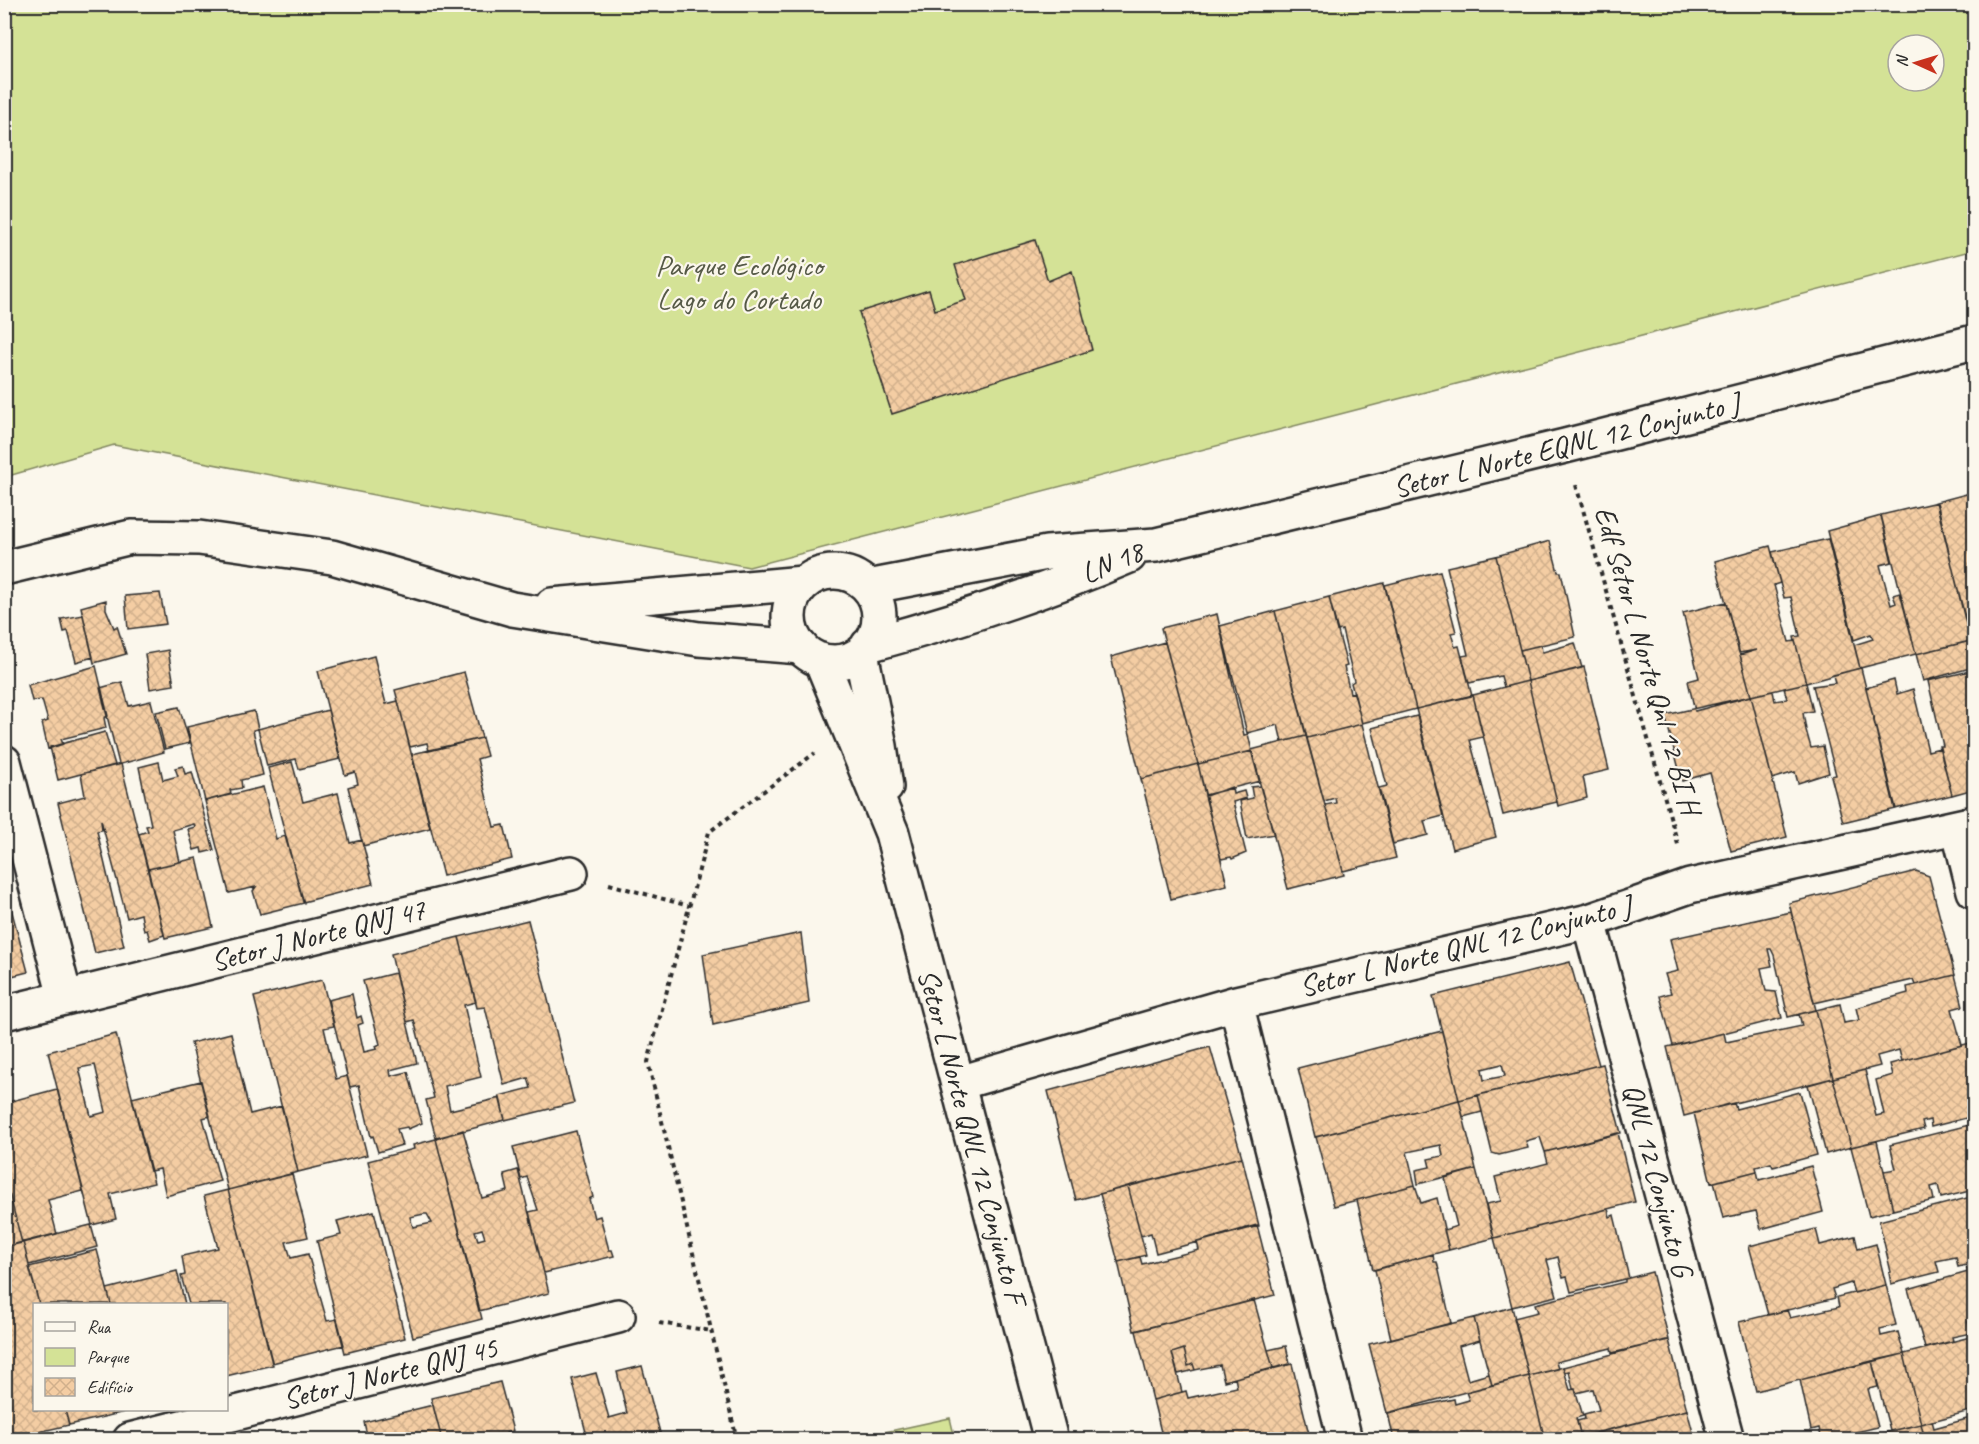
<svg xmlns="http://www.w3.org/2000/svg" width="1979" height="1444" viewBox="0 0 1979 1444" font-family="Caveat,sans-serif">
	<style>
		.green { fill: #d4e296; stroke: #808660; stroke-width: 1.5; fill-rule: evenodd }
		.building { fill: url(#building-cross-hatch); stroke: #2b2b2b; stroke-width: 1.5; fill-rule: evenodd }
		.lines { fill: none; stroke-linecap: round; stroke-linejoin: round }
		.street-casing { stroke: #2b2b2b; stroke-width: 38 }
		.secondary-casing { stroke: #2b2b2b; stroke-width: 38 }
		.path { stroke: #2b2b2b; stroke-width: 4; stroke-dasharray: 4.5 4.5; stroke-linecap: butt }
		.street { stroke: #fbf7ec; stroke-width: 33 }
		.secondary { stroke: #fbf7ec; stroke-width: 33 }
		.labels { text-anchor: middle; stroke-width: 4.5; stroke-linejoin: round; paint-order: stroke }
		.park-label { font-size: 30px; fill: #555946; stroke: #fbf7ec }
		.street-label { font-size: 30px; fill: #2b2b2b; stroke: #fbf7ec }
	</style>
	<defs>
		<pattern id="building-cross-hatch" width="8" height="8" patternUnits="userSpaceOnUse" patternTransform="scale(1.5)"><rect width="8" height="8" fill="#f4cda3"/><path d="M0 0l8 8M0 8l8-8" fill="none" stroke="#d1b08c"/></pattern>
	</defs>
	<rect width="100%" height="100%" fill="#fbf7ec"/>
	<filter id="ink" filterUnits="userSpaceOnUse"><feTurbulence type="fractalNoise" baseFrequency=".0167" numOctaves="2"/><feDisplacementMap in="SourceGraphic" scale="12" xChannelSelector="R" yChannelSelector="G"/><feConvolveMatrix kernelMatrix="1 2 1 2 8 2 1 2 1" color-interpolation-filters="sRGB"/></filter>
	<g filter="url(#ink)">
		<path class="green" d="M5,5h1969v245l-1225,317 -635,-122 -109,32zM1898,45h36v36h-36z
			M950,1418l5,21h-102z"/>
		<path class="building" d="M1035,240l13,41 24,-10 20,79 -200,64 -33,-102 70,-22 6,20 31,-10 -11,-35z
			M1974,492v148l-3,1 -35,-139z
			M1937,502l33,139 -54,13 -35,-139z
			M1881,516l11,46 -12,3 11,40 5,-2 -3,-8 7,-2 16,61 -56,14 -6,-23 19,-6 -2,-5 -17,6 -27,-109z
			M1828,539l32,129 -54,15 -12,-46 6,-1 -9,-39 -7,1 -12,-46z
			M1550,541l8,31h3l14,65 -55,13 -24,-94z
			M1770,546l10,37 -6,2 15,57 6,-1 11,42 -55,13 -11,-41 17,-5 -18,3 -24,-92z
			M1496,556l32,125 -24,6 -3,-11 -32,7 -7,-27 6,-1 -21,-88z
			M1440,571l16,61 -5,1 4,14 4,-1 13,50 -56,13 -31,-124z
			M1384,583l32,126 -54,14 -11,-40 3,-2 -12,-51 -5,1 -8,-34z
			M160,593l6,31 -38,5 -3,-33z
			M1329,597l18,69 -3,1 6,26 4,-1 8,32 -55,14 -32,-127z
			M106,600v9l8,19 3,-2 9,28 -32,9 -13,-56z
			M1726,602l25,94 -56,15 -7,-30 11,-3 -16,-65z
			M1275,611l31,125 -24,6 -4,-17 -31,8 -27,-107z
			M1217,614l27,121 4,-1 4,17 -54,13 -37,-136z
			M83,615l10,42 -17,5 -8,-31 -4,1 -3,-13z
			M1971,641l3,26 -51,14 -7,-27z
			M1165,642l33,122 -57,15 -30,-122z
			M1575,643l7,25 -54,13 -8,-31 21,-5 1,7h1z
			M168,650l6,35 -24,4 -5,-35z
			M374,656l12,48 12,-3 32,127 -67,18 -15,-59 10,-3 -3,-12 -10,3 -27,-104z
			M96,666l12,50 -4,2 2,10 -45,11 2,5 -15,5 -6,-26 6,-2 -6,-21 -10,1 -4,-16z
			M1584,667l25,103 -26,6 4,22 -29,8 -30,-125z
			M1861,668l35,141 -53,13 -12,-46 5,-1 -23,-89 22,-3 -2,-8z
			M1974,670v119l-22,6 -13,-49h4l-15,-65z
			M464,672l18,66 -53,13 -2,-8 -17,4 -15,-57z
			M1894,680l3,14 16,-5 15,62 12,-3 12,47 -57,14 -29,-121z
			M1528,681l29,121 -54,13 -30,-120z
			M122,682l7,24 22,-5 13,51 -43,12h-2l-19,-76z
			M1806,683l7,28 -10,2 3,17 5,18 12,-2 6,27 -31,10 -3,-11 -23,7 -21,-83 22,-5 2,10 12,-2 -3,-11z
			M1473,695l10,42 -13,3 26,97 -44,12 -36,-140z
			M1751,696l36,141 -56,14 -21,-78 -28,8 -17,-66z
			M179,707l11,36 -25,6 -9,-37z
			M328,710l12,49 -41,10 -3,-10 -29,7 -9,-37z
			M254,711l4,18 -5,1 10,45 -22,5 1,8 -12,2 1,4 -26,7 -18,-74z
			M1417,716l26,100 -19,5 4,14 -35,9 -14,-56 8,-2 -15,-58z
			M1362,724l34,134 -53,13 -18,-66 11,-2 -1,-5 -11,3 -17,-63z
			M105,732l10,33 -57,15 -8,-33z
			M1306,736l38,139 -56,14 -37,-139z
			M482,738l5,18 -10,3 17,68 10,-2 8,34 -69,17 -31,-122z
			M1252,751l8,30 -55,14 -7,-31z
			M159,762l4,18 15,-4 -3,-8 8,-2 2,8 7,-2 22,78 -12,3 -1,-5 -7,2 -6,-21 7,-2 -1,-3 -21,6 7,32 -32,7 -9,-35 9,-3 -2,-5 5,-1 -12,-58z
			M292,762l11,40 35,-9 12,50 12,-3 11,44 -70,18 -35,-134z
			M121,764l43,171 -14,5 -3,-10 -3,1 -3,-17 -14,4 -26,-98 1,10 -5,1 27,115 -29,7 -37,-150 27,-7 -4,-22z
			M1198,764l29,121 -56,14 -30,-120z
			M1260,786l14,48 -27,5 -7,-38 13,-3 -2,-11z
			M263,787l13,52 9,-3 19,67 -44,11 -7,-23 3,-4 -27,6 -24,-92z
			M1232,787l1,7 11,-3 2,7 -13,4 13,51 -14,6 -1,-2 -10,2 -16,-63z
			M197,858l16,69 -48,11 -17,-69z
			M1916,871l13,5 26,99 -40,10 -2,-5 -99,23 -25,-100z
			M4,882l24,90 -24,6z
			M1791,912l25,98 -28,7 -14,-62 -3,-6h-3l4,17 -11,2 5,23 10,1 6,26 -109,28 -13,-50 11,-3 -6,-19 13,-3 -8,-32z
			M528,920l46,183 -69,17 -6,-24 32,-8 -3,-10 -24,7 -19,-78 -8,1 -18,-71z
			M801,933l8,70 -96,22 -10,-71z
			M459,937l17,65 -12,3 17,72 -36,9 5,24 50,-12 5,22 -69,18 -10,-38 8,-2 -20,-78 -7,2 -16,-68z
			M1570,962l29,103 -140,35 -26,-104zM1502,1064l3,12 -21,4 -2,-11z
			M395,973l22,90 -27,7 1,6 17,-4 14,51 -14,6 -1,-2 -10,2 5,16 -24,7 -5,-16 -2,1 -12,-52 -9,2 -22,-87 24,-6 5,24 4,-2 2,7 -5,2 6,27 13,-3 -1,-3 4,-2 -17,-63z
			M1955,975l8,31 -11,3 10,36 -60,16 -3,-11 -22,6 3,10 -47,12 -17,-68 24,-6 4,19 15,-3 -3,-12 52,-15 -1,-6z
			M322,980l12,46 -10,2 12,51 11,-3 20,79 -69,17 -44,-175z
			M1816,1010l17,68 -149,38 -17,-69 57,-14 2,9 76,-16 -3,-12z
			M1442,1031l17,69 -144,37 -17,-69z
			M231,1033l19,81 32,-8 16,66 -70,18 -37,-147z
			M116,1034l38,149 -44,11 6,25 -24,6 -44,-173zM95,1065l11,47 -15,4 -12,-48z
			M1974,1042v74l-43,11 -1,-7 -8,2 2,7 -73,18 -18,-69 32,-8 11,46 8,-2 -8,-34 17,-5 -3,-11z
			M1210,1047l32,110 -166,43 -28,-109z
			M1603,1064l18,69 -76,19 -5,-15 -14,4 2,7 -29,7 -7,-2 -14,-58z
			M1833,1078l18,69 -25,7 -18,-69z
			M201,1081l9,35 -7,2 17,63 -54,15 -6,-27 -10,2 -18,-73z
			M57,1089l26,102 -35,9 9,34 -35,9 -18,-70v-70z
			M1800,1092l17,63 -44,12 -2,-4 -15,4 1,4 -46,12 -17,-70 40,-10 2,6z
			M1478,1095l4,17 -19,5 -4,-17z
			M1459,1100l17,69 -58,15 -2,-14 14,-3 -2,-8 15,-3 -2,-11 -34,7 8,33 -81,21 -18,-69z
			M1974,1116v74l-33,8 -3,-13 -7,2 3,13 -41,10 -9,-39 12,-2 -6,-24 83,-21 -2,-7z
			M463,1130l19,68 26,-7 -4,-17 14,-4 31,123 -70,18 -43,-172zM482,1229l3,9 -7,2 -3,-9z
			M576,1131l17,66 -4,2 5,19 6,-2 9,34h3l2,6 -70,17 -15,-61 9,-2 -11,-33 -6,2 -8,-32z
			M1618,1133l17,69 -141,36 -8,-34 15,-3 -6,-24 53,-14 -3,-11z
			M436,1139l46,180 -69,18 -45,-176 46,-12 -1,-4zM424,1214h3l5,9 -19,4 -3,-10z
			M1877,1141l16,69 -24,6 -18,-69z
			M1242,1157l17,69 -103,27 -5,-20 -10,3 -13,-50z
			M1811,1166l12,46 -62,17 -5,-18 -33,7 -9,-36 43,-11 2,9z
			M1476,1169l18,69 -45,12 -5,-20 13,-4 -12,-48z
			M4,1173l18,70 -18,4z
			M292,1174l16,63 -22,5 5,16 17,-4 19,67 10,-2 7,26 -72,18 -44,-173z
			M1415,1185l6,18 16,-5 12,52 -76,20 -16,-70z
			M1128,1186l18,69 -28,7 -18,-68z
			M228,1190l45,175 -47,11v-72h-37l-8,-28 4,-1 -3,-19 36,-8 -14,-52z
			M1974,1190v73l-16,4 -2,-10 -20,4 3,11 -48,12 -2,-11 2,-1 -12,-51 92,-24 -1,-6z
			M1608,1209l2,8 4,-2 15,63 -58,14 -4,-15 -4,1 -5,-21 -11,3 10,36 -45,11 -18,-69z
			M374,1211l31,127 -60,15 -28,-112 24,-6 -4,-14z
			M91,1225l6,22 -68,18 -6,-23z
			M1257,1225l18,70 -141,36 -16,-69 22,-5 2,7 57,-14 -2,-8z
			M1816,1229l4,16 35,-9 3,13 18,-5 10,41 -32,8 -3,-10 -19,6 3,9 -67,17 -19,-69z
			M23,1242l16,62h-5v106h31l4,15 -65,15v-115l3,-1 -3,-11v-66z
			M97,1250l14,54h-72l-10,-37z
			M1433,1254l1,8h3l14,61 -60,16 -16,-69z
			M1974,1263v57l-6,2 3,11 -19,4 1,4 -28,7 -17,-59 60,-17 -2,-7z
			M177,1271l8,33h-74l-4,-15z
			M1652,1272l17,68 -57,13 -1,-5 -55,14 2,7 -29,7 -15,-58 24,-6 -3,-8 90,-22v-3z
			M1886,1285l10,40 -16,4 1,7 17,-4 6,22 -148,37 -17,-69 48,-12 3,8 49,-11 -2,-10z
			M1254,1300l19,68 -49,13 -4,-16 -25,5 -2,-6 -5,2 -4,-17 -12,4 10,39 -29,8 -17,-69z
			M1512,1307l17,69 -37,9 -18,-67z
			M1474,1318l6,22 -21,6 9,34 21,-6 3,11 -105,28 -18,-69z
			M1974,1336v74l-53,14 -17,-70z
			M1666,1340h3l18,70 -106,27 -4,-16 8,-2 -1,-5 15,-4 -6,-21 -17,4 -1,-4h-2l-4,-18 -4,1 -2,-5z
			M1286,1346l4,18 -17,4 -5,-18z
			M1184,1349l4,17 5,-2 2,6 -17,4 -6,-21z
			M1904,1354l17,70 -31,7 -18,-70z
			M1872,1361l6,26 -10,2 10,38 -56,13 -3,-12 -8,2 -11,-50z
			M1292,1364l17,70 -24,6h-122l-10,-40 33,-9 2,7 49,-11 -2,-9z
			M642,1366l20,74h-74l-16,-61 24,-6 13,45 18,-5 -10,-41z
			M1563,1367l7,23 5,-1 8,27 -7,2 5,19 -36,3 -16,-64z
			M1529,1376l16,64h-151l-6,-27 66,-14 1,5 14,-4 -3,-8z
			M500,1382l13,49 -7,2 2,7h-66l-11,-42z
			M433,1405l9,35h-74l-4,-18z
			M65,1410h68l-64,15z
			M1687,1410l8,30h-111l-1,-4z
			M1974,1417v23h-49l-4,-16 11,-3 2,7z
			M1921,1424l4,16h-49l-1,-5z
			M293,1433l2,7h-27l17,-5z"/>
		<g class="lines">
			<defs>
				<path id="street" d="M4,568l127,-31 68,1 133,19 180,52 187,30 102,8
					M552,605l251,-22
					M4,762l61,235
					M1958,827l16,64
					M1589,921l138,519
					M1236,1003l109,437
					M4,1013l567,-140
					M959,1083l277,-80 353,-82 101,-35 284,-63
					M130,1440l488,-124"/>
				<path id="secondary" d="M789 617a45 45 0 1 1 90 0a45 45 0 1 1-90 0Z
					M868,587l179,-34 109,-8 409,-99 409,-104
					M868,645c89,-24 177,-53 261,-89
					M861,653l19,93 6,41
					M821,660l71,173 159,607"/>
			</defs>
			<use href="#street" class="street-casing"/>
			<use href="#secondary" class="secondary-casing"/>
			<path class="path" d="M1576,485l103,363
				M609,884l80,22
				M659,1323l53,8
				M737,1440l-89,-378 61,-230 106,-79"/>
			<use href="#street" class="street"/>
			<use href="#secondary" class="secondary"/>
		</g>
	</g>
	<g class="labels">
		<g class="park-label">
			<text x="739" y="275">Parque Ecológico<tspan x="739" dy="34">Lago do Cortado</tspan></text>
		</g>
		<g class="street-label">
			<text transform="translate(1566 445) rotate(-14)" y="10">Setor L Norte EQNL 12 Conjunto J</text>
			<text transform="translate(1112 562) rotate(-23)" y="10">LN 18</text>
			<text transform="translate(1648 660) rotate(74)" y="10">Edf Setor L Norte Qnl 12 BI H</text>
			<text transform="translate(318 935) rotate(-14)" y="10">Setor J Norte QNJ 47</text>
			<text transform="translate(1465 946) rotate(-14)" y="10">Setor L Norte QNL 12 Conjunto J</text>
			<text transform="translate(972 1136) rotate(75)" y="10">Setor L Norte QNL 12 Conjunto F</text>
			<text transform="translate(1658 1180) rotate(75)" y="10">QNL 12 Conjunto G</text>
			<text transform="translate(390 1373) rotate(-14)" y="10">Setor J Norte QNJ 45</text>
		</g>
	</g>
	<rect width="1979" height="1444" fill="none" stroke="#fbf7ec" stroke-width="24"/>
	<rect x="12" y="12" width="1955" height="1420" fill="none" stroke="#2b2b2b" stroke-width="2" filter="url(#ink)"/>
	<rect x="33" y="1303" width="195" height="108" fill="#fbf7ec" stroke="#a8a59f" stroke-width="1.5"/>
	<rect x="45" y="1322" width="30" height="9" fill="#fbf7ec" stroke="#a8a59f" stroke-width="1.5"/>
	<text x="87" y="1333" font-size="18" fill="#2b2b2b">Rua</text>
	<rect x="45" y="1348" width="30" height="18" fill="#d4e296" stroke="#a8a59f" stroke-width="1.5"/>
	<text x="87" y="1363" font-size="18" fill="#2b2b2b">Parque</text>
	<rect x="45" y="1378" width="30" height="18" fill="url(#building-cross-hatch)" stroke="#a8a59f" stroke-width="1.5"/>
	<text x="87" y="1393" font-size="18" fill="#2b2b2b">Edifício</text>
	<g transform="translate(1916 63) rotate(274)"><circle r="28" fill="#fbf7ec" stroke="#a8a59f" stroke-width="1.5"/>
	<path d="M0-4.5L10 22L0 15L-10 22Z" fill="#c8321e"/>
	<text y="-9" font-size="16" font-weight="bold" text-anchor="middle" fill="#2b2b2b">N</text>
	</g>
</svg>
